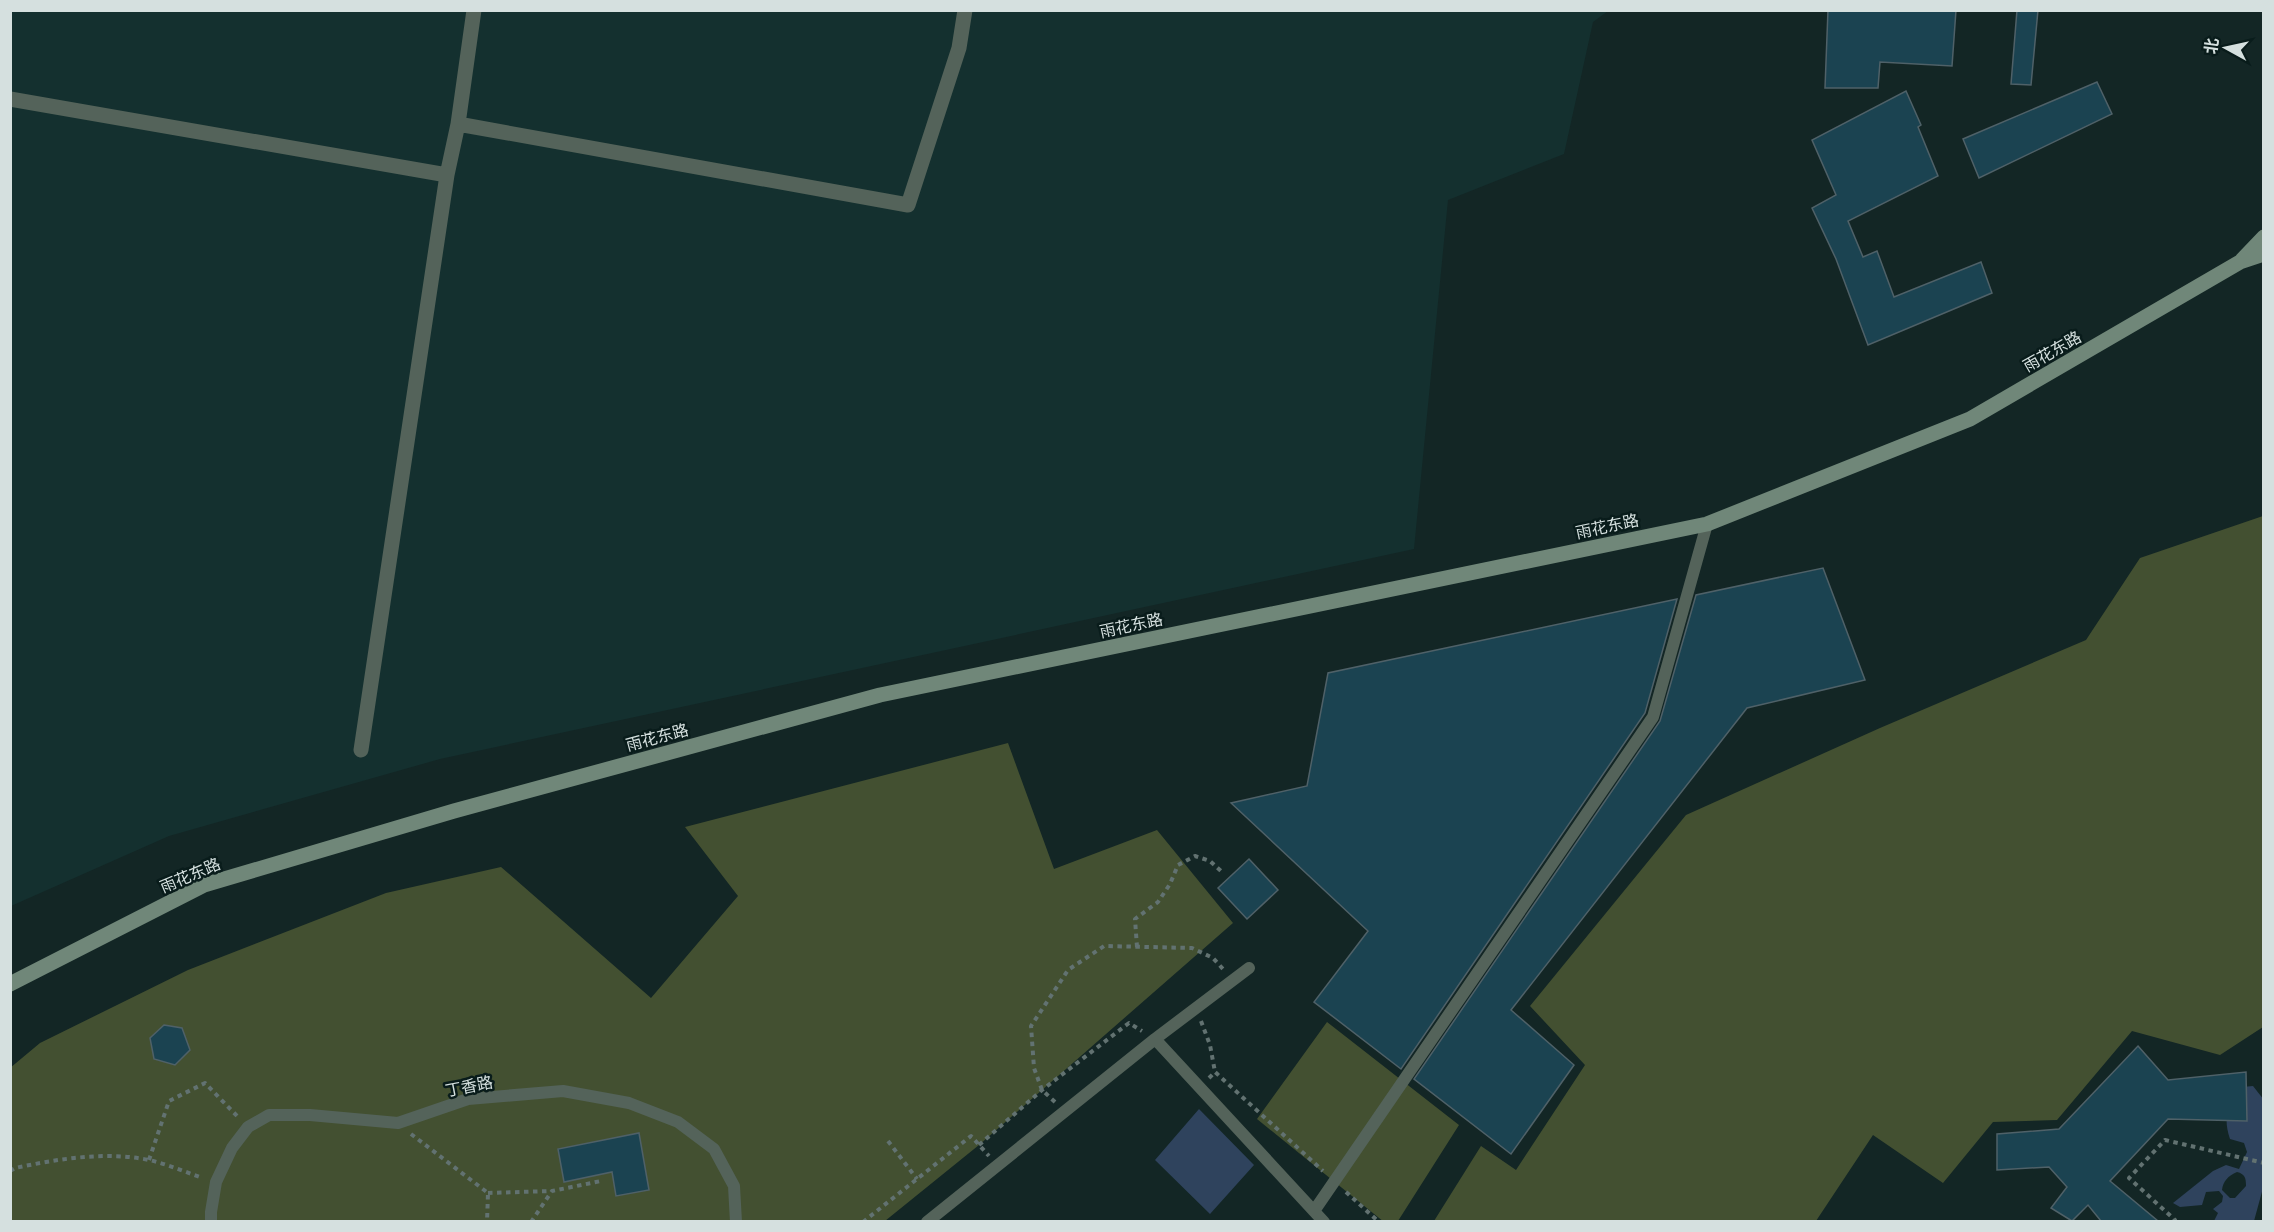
<svg xmlns="http://www.w3.org/2000/svg" width="2274" height="1232" viewBox="0 0 2274 1232" font-family="'DejaVu Sans','Noto Sans SC',sans-serif">
	<style>
		.built { fill: #14302f }
		.forest { fill: #435031 }
		.water { fill: #2f435d; fill-rule: evenodd }
		.building { fill: #1b4351; stroke: #4f6168; stroke-width: 1.5 }
		.lines { fill: none; stroke-linecap: round; stroke-linejoin: round }
		.path { stroke: #627271; stroke-width: 4; stroke-dasharray: 4.5 4.5; stroke-linecap: butt }
		.service { stroke: #54635a; stroke-width: 12 }
		.minor { stroke: #54635a; stroke-width: 15 }
		.secondary { stroke: #708779; stroke-width: 15 }
		.labels { text-anchor: middle; stroke-width: 5; stroke-linejoin: round; paint-order: stroke }
		.street-label { font-size: 16px; fill: #d5e0df; stroke: #091c1b }
	</style>
	<rect width="100%" height="100%" fill="#132625"/>
	<path class="built" d="M11,11h1597l-15,11 -29,132 -116,46 -34,349 -974,210 -271,77 -158,70z"/>
	<path class="forest" d="M2263,516v511l-43,28 -88,-24 -75,89 -64,2 -50,61 -70,-48 -57,86h-382l47,-75 35,24 69,-105 -55,-59 156,-191 194,-87 206,-88 54,-82z
		M1008,743l46,126 103,-39 76,93 -254,222 -94,76h-874l-1,-153 30,-25 148,-73 198,-77 115,-26 150,131 87,-102 -53,-69z
		M1327,1022l132,103 -61,96 -14,1 -127,-103z"/>
	<path class="water" d="M2253,1086l11,14 -1,88 -9,33h-40l4,-8 -5,-4 9,-7 1,-6 -4,-5 -13,1 -4,13 -22,2 -7,-4 40,-32 13,-6 13,4 8,-17 -3,-9 -14,-4c-8,-24 -1,-32 12,-52zM2237,1172c8,2 9,6 9,14l-11,12h-5l-8,-8c1,-9 6,-14 15,-18z
		M1199,1109l55,56 -44,49 -55,-54z"/>
	<path class="building" d="M1828,10h128l-4,56 -72,-4 -2,26h-53z
		M2017,10h21l-7,75 -20,-1z
		M2097,82l15,32 -133,64 -16,-39z
		M1906,91l15,34 -3,2 20,49 -90,45 15,36 14,-6 17,46 87,-35 11,31 -124,52 -32,-86 -24,-51 24,-13 -24,-55z
		M1823,568l42,112 -118,28 -236,302 63,55 -63,89 -97,-75 246,-358 36,-126z
		M1677,599l-32,114 -244,356 -87,-67 54,-71 -137,-128 76,-17 21,-113z
		M1249,859l29,31 -31,29 -29,-31z
		M164,1025l18,3 8,22 -15,15 -21,-6 -4,-21z
		M2138,1046l30,34 78,-8 1,49 -79,-2 -58,62 48,40h-57l-13,-16 -16,16 -21,-13 16,-21 -18,-20 -52,3v-36l62,-5z
		M639,1133l10,57 -33,6 -4,-24 -48,10 -6,-33z"/>
	<g class="lines">
		<path class="path" d="M1137,947l-2,-28 23,-17 12,-18 8,-19 17,-9 15,5 12,11
			M1201,1021l9,24 5,27
			M1209,1078l6,-6 108,99
			M1055,1102l-13,-12 -8,-22 -3,-42 37,-56 36,-24 88,2 21,10 10,11
			M411,1134l77,59 -1,29
			M888,1141l29,38
			M979,1145l63,-55 87,-67 13,8
			M149,1160l20,-59 36,-18 33,34
			M10,1171l5,-3c43,-9 90,-17 134,-8 18,4 36,12 54,18
			M1346,1192l33,30
			M488,1193l63,-2
			M531,1222l21,-31 49,-10
			M863,1222l108,-86 18,20
			M2173,1222l2,-2 -46,-42 36,-38 99,23"/>
		<path class="service" d="M1155,1039l94,-71
			M1314,1211l339,-494 54,-193
			M211,1222v-10l5,-30 16,-34 16,-21 21,-12h41l88,8 70,-24 95,-8 66,12 49,19 36,27 20,37 2,36
			M927,1222l228,-183 169,183"/>
		<path class="minor" d="M10,99l437,76
			M458,124l450,81 51,-157 6,-38
			M361,750l86,-575 11,-51 16,-114"/>
		<path class="secondary" d="M2242,260l22,-23
			M10,984l194,-99 250,-74 426,-116 827,-171 263,-105 270,-157 24,-8"/>
	</g>
	<g class="labels">
		<g class="street-label">
			<text transform="translate(2052 351) rotate(-30)" y="6">雨花东路</text>
			<text transform="translate(1607 526) rotate(-12)" y="6">雨花东路</text>
			<text transform="translate(1131 625) rotate(-12)" y="6">雨花东路</text>
			<text transform="translate(657 737) rotate(-15)" y="6">雨花东路</text>
			<text transform="translate(190 875) rotate(-23)" y="6">雨花东路</text>
			<text transform="translate(469 1086) rotate(-11)" y="6">丁香路</text>
		</g>
	</g>
	<rect width="2274" height="1232" fill="none" stroke="#d5e0df" stroke-width="24"/>
	<g transform="translate(2226 48) rotate(278)" stroke="#091c1b" stroke-width="4.5" paint-order="stroke">
	<path d="M0-4.5L10 22L0 15L-10 22Z" fill="#d5e0df"/>
	<text y="-9" font-size="16" font-weight="bold" text-anchor="middle" fill="#d5e0df">北</text>
	</g>
</svg>
